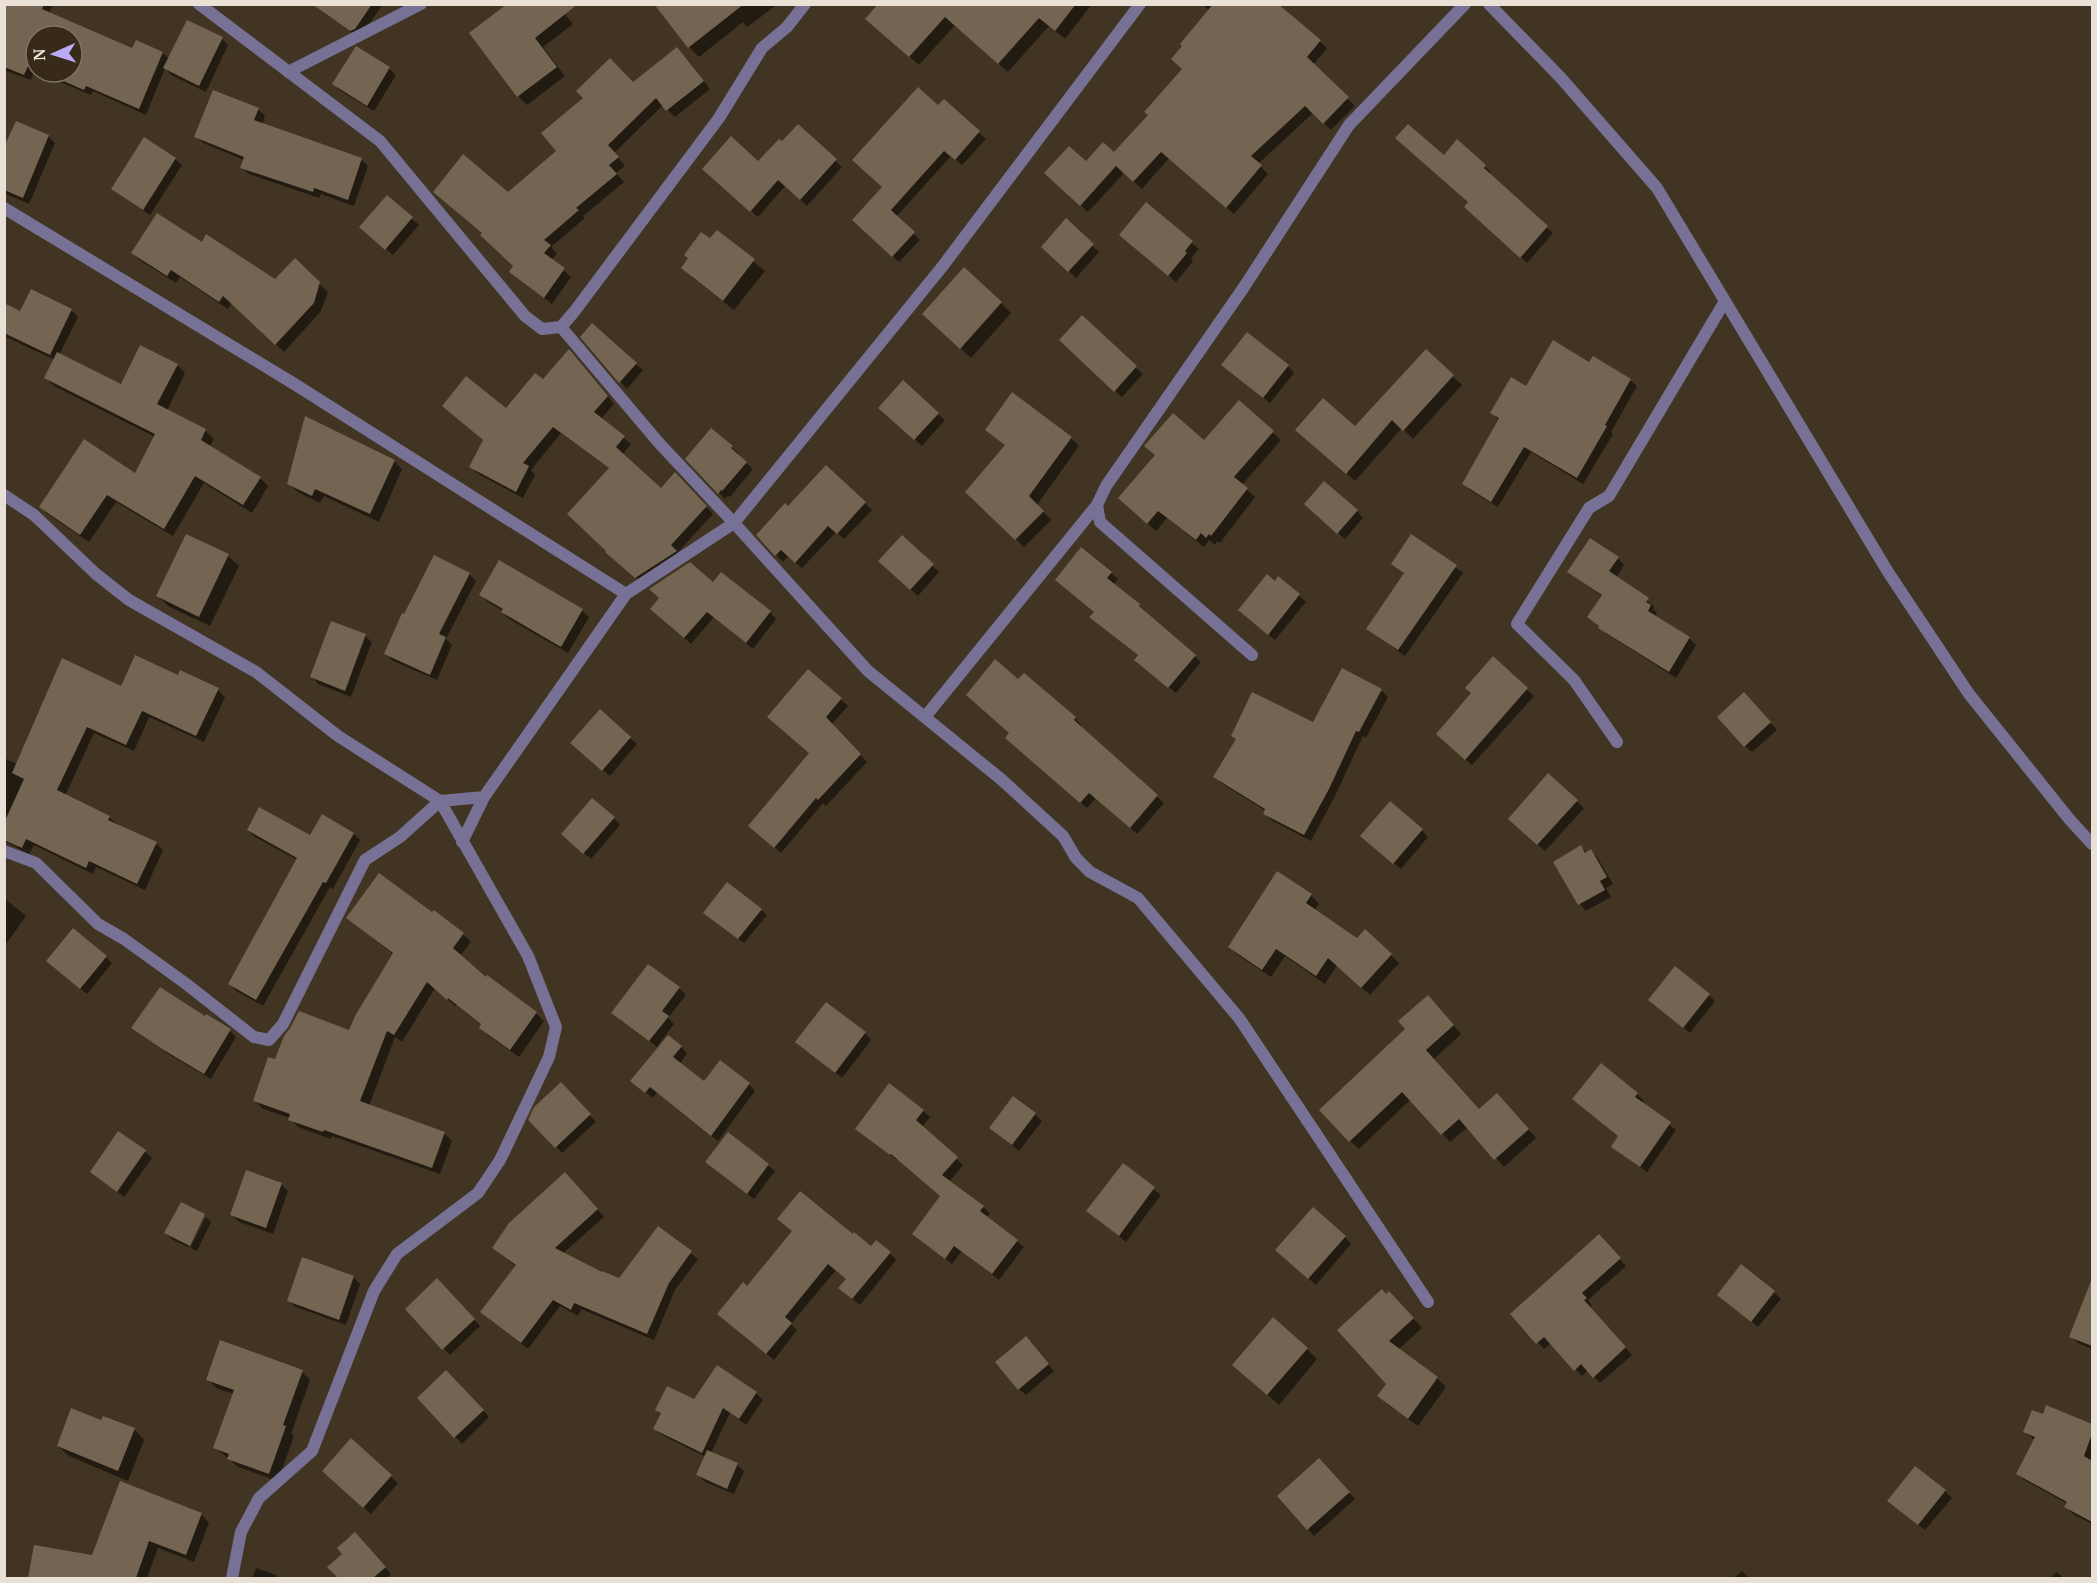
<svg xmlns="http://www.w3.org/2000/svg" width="2097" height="1583" viewBox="0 0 2097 1583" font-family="'PT Serif',serif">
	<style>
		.shadow { fill: #0007 }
		.building { fill: #746452 }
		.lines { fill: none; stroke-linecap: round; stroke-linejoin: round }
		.minor { stroke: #777195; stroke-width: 12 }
	</style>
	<rect width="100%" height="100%" fill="#413422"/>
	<path class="shadow" d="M4,4h49l-4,10 84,36 30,3 6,6 53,-20 6,6 -22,47 -35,-17 -6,-7 -19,47 -53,-24 -2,4 -54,-23h35v-36h-36v36l-2,-1 -3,9 -27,-10z
		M323,4h56l2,3 -20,28 -3,2 -31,-22 -7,-6z
		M667,4h111l-31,23 -4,-5 -44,35 -10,-10z
		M880,4h212l-27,35 -16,-13 -41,46 -53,-47 -36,40 -42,-37z
		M1202,4h76l49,44 -14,17 42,41 -24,24 -18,-17 -55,51 10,10 -34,40 -65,-56 -27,31 -18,-16 -36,39 -34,-31 32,-18 28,-9 36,-39 34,-45 26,-59z
		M563,12l10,12 -30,23 22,29 -38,29 -9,-9 -47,-63z
		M357,48l32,21 7,6 -22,36 -33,-20 -7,-7z
		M685,57l25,32 -35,28 -12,-12 -49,48 11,13 -9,7 8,9 -41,34 2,2 -34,29 6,6 -5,7 19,17 -19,27 -41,-32 4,-6 -7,-73 125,-109z
		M944,101l42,38 -24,26 -11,-9 -55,61 24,23 -21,22 -39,-36 24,-38z
		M258,109l7,7 -3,9 99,34 7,7 -14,40 -33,-12 -2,4 -70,-24 -7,-6 2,-8 -41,-17 -7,-7z
		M16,123l33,14 6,6 -26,61 -25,-11v-42z
		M798,126l44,41 -35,39 -22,-20 -27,31 -47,-41 47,-13 24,-20z
		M1458,142l33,30 -2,3 64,58 -26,30 -61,-56 4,-4 -26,-46z
		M175,159l7,6 -32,50 -30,-20 -7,-7z
		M387,197l32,28 -26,30 -25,-21z
		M1146,204l53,45 -8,9 2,3 -17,21 -48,-41z
		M1066,221l33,31 -23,26 -33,-32z
		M717,232l48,39 -31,39 -41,-32 -10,-10z
		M202,244l73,37 20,-21 33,32 -7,19 -37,41 -52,-49 -4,6 -48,-32 -4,6 -35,-22 -8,-8z
		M1001,303l10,10 -40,45 -37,-34z
		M4,305l17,8 50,-3 7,7 -19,38 62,31 56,-21 8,8 -18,38 38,20 9,8 -5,8 51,31 8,8 -16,27 -48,-30 -31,53 -57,-34 -27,40 -40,-27 -8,-8 94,-32 20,-38 -101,-51 -8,-8 9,-18 -51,-24z
		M1082,317l61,57 -21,23 -61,-57z
		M582,337l54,27 7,6 -16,19z
		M1426,351l36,34 -49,54 -11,-11 -47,53 -49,-43 49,-10z
		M576,358l38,46 -13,15 30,25 -9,11 39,36 14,-17 38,40 -36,39 -33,31 -30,-25 -4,-90 -49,-36 -30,37 4,5 -12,23 -45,-24 -7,-8 13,-25 -40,-35 62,4z
		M1590,364l40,16 7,6 -26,46 2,2 -30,50 -52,-32 -33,55 -28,-17 -6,-6 34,-65 -6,-6 35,-25z
		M1288,366l6,7 -24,30 -40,-32z
		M1239,402l42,38 -39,45 13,12 -35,46 -3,-2 -2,4 -6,-5 -5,7 -37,-29 -11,13 -29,-25 29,-50 48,-14z
		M887,414h51l7,6 -23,26z
		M987,429l84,9 8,8 -42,59 14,15 -27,27 -57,-55 39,-46z
		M711,430l21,17 7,7 -2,1 16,14 -23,28 -2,-1 -3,3 -38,-40z
		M394,461l8,8 -23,53 -55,-26 -4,7 -22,-11 -9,-8z
		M826,467l46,43 -28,29 -8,-7 -34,36 -14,-12 -5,6 -25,-27 30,-27z
		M1312,511h45l6,7 -18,21z
		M187,536l41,20 11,10 -29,60 -42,-20 -10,-10z
		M1411,536l52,37 -58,83 -37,-27 37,-55 -12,-10z
		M902,537l37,35 -21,24 -31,-28z
		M1618,558l6,7 -8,13 38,28 -1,3 4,4 -2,4 34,21 7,7 -20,33 -69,-44 -18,-17 14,-20 -34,-25z
		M1111,573l7,6 -5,6 26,20 7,7 -1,1 56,49 -25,31 -33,-27 -4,-10 -44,-44 -38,-32z
		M469,574l7,7 -30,58 6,6 -15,35 -44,-19 -7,-7 19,-38z
		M1279,578l27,24 -31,38 -28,-23z
		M713,584l57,28 6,7 -23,30 -39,-32 -23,27 -33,-29z
		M481,595l101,15 7,7 -21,36 -59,-34 -7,-7 1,-1 -15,-9z
		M365,636l7,6 -21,55 -33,-13 -6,-7z
		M1493,658l41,38 -62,69 -28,-25z
		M808,671l40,35 -17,19 36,37 -41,44 -3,-3 -42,50 -24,-21 54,-78z
		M179,677l39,13 7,7 -21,45 -55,-25 -15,34 -40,-18 -29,63 44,21 8,7 39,19 7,7 -18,40 -49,-23 -3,7 -59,-29 -5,9 -25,-13v-83l13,6 105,-76z
		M1018,681l57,37 6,7 -1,2 84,76 -27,31 -41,-36 -9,10 -73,-63 -3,-11z
		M1381,690l7,7 -22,41 -3,-2 -28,60 -24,45 -40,-21 -6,-6 1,-3 -45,-28 -6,-6 22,-37 -4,-4 81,-12z
		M1750,701l27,29 -25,22 -7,-6z
		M630,738l7,6 -27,32 -31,-26z
		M1548,776l36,32 -39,43 -29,-25z
		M614,818l6,7 -29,34 -21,-18z
		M248,830l62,7 44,-3 6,6 -27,49 -3,-2 -67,119 -27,-15 -6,-7 67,-124 -42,-23z
		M1422,830l6,7 -27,32 -32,-27z
		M1581,847l6,6 4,-2 6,6 16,27 -7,4 5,9 -25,14 -6,-7 -25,-42z
		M728,884l39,31 -23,28 -33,-25z
		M1311,895l8,9 -5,7 43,29 34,15 8,8 -29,32 -33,-30 -12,19 -40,-28 -14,21 -33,-22 -8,-8z
		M4,898l22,18 -22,31z
		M348,918l115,16 8,8 -11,14 26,23 50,34 8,8 -25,36 -30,-21 -8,-8 1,-3 -25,-20 -2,1 -20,-18 -33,54 -7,-5 -26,69 75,27 8,8 -12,33 -108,-38 -1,3 -33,-12 -8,-9 -27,-9 -8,-8 21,-40 74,-29 44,-77z
		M106,957l6,6 -25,31 -33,-27z
		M679,988l7,7 -18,23 6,6 -16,21 2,1 21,1 6,6 -7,11 24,20h45l6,7 -37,50 -61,-49 -4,6 -14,-11 20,-39 -39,-28z
		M1709,995l6,6 -25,32 -33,-27z
		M1436,1005l25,29 -27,25 45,52 26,-8 31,35 -32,29 -36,-40 -18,15 -39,-43 -52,50 -9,-8 57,-112z
		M205,1018l25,13 6,6 -25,42 -41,-24 -30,-21z
		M865,1033l6,7 -29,38 -45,-36z
		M1601,1065l36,29 7,7 -2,2 34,27 -29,42 -34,-25 6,-10z
		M561,1084l35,38 -34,31 -32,-34z
		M923,1111l7,6 -8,10 41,38 -14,17 34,25 7,6 -4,5 38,29 -25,33 -37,-29 -10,13 -38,-30 27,-37 -43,-38 -1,1 -33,-25z
		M1035,1114l7,7 -23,30 -28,-23z
		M728,1134l47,37 -21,28 -40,-31z
		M145,1152l7,6 -28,39 -32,-25z
		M1123,1165l38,30 -35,47 -38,-31z
		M572,1181l32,36 -42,37 40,20 18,6 38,-52 40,31 -23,31 -21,50 -73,-31 -3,7 -18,-10 -32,43 -39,-30 28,-52 -23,-19z
		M281,1184l7,7 -15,43 -34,-12 -7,-7z
		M182,1204l23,12h-2l-15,31 -15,-7 -7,-7z
		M206,1217l5,5 -14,29 -7,-3z
		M853,1236l18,12 19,5 6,7 -36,45 -13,-10v-16l-11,-9 -45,54 6,6 -23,30 -48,-40 21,-32z
		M1345,1237l6,7 -35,41 -32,-28z
		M1606,1243l20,23 -38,34 4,6 -2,2 42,47 -32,28 -12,-13 -6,6 -31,-33 -7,6 -32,-35z
		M353,1277l7,7 -14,41 -50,-18 -7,-6z
		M444,1287l36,39 -30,29 -43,-46z
		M1774,1292l7,7 -23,28 -32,-26z
		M2087,1294l5,2v53l-14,-6 -7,-7z
		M1386,1296l12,6 24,26 -24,22 39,28 9,9 -28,39 -30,-21 -9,-9 9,-12z
		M1032,1345l22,26 -28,24 -7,-6z
		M1307,1349l10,10 -38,46 -34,-30z
		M302,1372l8,8 -19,54 3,2 -16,45 -40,-14 -23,-20 19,-53 -18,-6 -8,-9z
		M453,1378l36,39 -27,27 -43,-46z
		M756,1393l7,7 -17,25 -16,-12 -19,40 26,12 7,6 -10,23 -29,-12 -7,-7 8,-18 -44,-22 -7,-6 7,-15 -5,-4 37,-9z
		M2047,1407l45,19v30l-2,5 2,2v61l-19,-10 -7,-7 2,-3 -44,-24 -7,-7 18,-33 -10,-8 18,-16z
		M102,1422l32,7 10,11 -16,41 -59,-25 -11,-10z
		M351,1440l47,43 -27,31 -40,-36z
		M1326,1467l29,32 -41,37 -6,-7z
		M1945,1491l7,7 -27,32 -29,-23z
		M201,1514l8,9 -15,39 -36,-14 -11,30h-117l5,-31 58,10z
		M361,1541l30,33 -4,4h-47l-11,-11z
		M256,1568l20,7 3,3h-27z
		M1742,1571l7,7h-15z
		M2056,1572l8,6h-13z"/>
	<path class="building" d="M4,4h40l-2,5 90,39 4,-8 27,12 -24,57 -53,-23 -2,4 -41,-18h29v-36h-36v33l-8,-3 -4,9 -20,-8z
		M312,4h60l-17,25 -5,2z
		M507,4h71l-43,34 22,29 -40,30 -48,-64z
		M654,4h90l-56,44z
		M878,4h198l-21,27 -16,-13 -41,46 -53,-47 -36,40 -44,-38z
		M1213,4h65l43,36 -14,17 42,40 -26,27 -18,-18 -54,50 11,9 -36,43 -65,-56 -28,30 -17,-16 -36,40 -36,-33 25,-27 17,15 17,-19 11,10 34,-37 -4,-3 38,-43 -11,-10 11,-13 -2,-2z
		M187,20l36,17 -24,49 -36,-18z
		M356,46l34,21 -23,39 -35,-22z
		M677,47l27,34 -38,30 -10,-13 -48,47 11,12 -10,8 8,9 -41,34 3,2 -35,30 7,5 -7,8 21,15 -21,30 -35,-26 4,-6 -33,-31 2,-2 -49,-41 30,-38 45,38 48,-41 -15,-18 42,-35 -7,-7 34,-33 23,24z
		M918,87l20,18 6,-6 36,32 -25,29 -11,-9 -53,59 24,22 -23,25 -40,-37 30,-33 -30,-27z
		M213,90l46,18 -5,12 108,38 -14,42 -34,-12 -1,4 -73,-24 4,-11 -50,-20z
		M16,121l33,14 -26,63 -19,-8v-43z
		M798,124l39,35 -37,41 -22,-20 -28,32 -48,-43 29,-33 27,25 21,-22 3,2z
		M1408,124l36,31 13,-16 29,26 -2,3 64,58 -28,32 -56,-51 4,-5 -73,-64z
		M144,137l32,21 -33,52 -32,-21z
		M387,195l26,22 -28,33 -26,-23z
		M1146,202l47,39 -8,10 2,2 -19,23 -49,-41z
		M157,213l45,29 4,-8 69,45 20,-21 25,24 -6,21 -39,42 -52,-49 -4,6 -48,-32 -4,6 -36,-23z
		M1066,218l28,26 -26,28 -27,-25z
		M717,230l38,29 -32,42 -42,-33 7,-10 -4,-3 17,-23 9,6z
		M964,267l38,35 -42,47 -38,-35z
		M31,289l41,20 -22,46 -46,-22v-30l16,8z
		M1082,315l55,51 -23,26 -55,-52z
		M592,323l45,40 -18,20 -39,-46z
		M1247,332l42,33 -26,33 -42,-33z
		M1553,340l36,22 4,-6 38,23 -26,46 2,1 -30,52 -53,-31 -33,55 -29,-18 37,-66 -9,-5 21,-36 15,9z
		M140,345l38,19 -21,40 49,25 -5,11 60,37 -18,28 -48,-29 -31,53 -57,-34 -27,40 -41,-28 45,-68 51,34 20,-39 -111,-56 13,-26 64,32z
		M569,349l39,47 -14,16 31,24 -9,11 45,41 14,-16 32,34 -36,39 6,6 -42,27 -30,-26 1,-1 -39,-37 42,-46 -56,-41 -30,36 6,3 -13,26 -47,-25 14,-27 -41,-34 24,-30 40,32 29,-35 8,6z
		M1426,349l28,26 -51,56 -11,-11 -46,54 -51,-44 28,-32 32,28z
		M903,380l36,33 -25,27 -36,-32z
		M1012,392l60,45 -43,59 15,15 -29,29 -50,-48 40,-47 -20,-15z
		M1239,400l35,31 -40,46 14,11 -37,48 -2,-2 -3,4 -5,-5 -5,7 -38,-29 -11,13 -29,-26 37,-43 -11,-9 29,-33 31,27z
		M305,416l90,44 -25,54 -55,-25 -3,7 -25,-12z
		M711,428l22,18 -2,2 16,14 -25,29 -1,-1 -3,4 -33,-35z
		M826,465l40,37 -29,32 -9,-8 -33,37 -14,-13 -6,6 -19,-21 29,-32 3,3z
		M1324,481l34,29 -21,24 -33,-30z
		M186,534l43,20 -30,63 -43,-21z
		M1411,534l46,31 -59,85 -32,-21 38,-56 -13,-9z
		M902,535l32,29 -24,26 -32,-29z
		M1590,538l29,19 -10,14 40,27 -3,4 5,3 -3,6 42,26 -21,35 -71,-44 1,-2 -12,-9 15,-22 -35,-23z
		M1081,547l31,25 -5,6 33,26 -1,2 57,49 -28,33 -34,-28 4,-5 -49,-38 5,-5 -39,-32z
		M434,555l36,18 -31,61 7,3 -16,38 -46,-21 18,-41 2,1z
		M499,560l84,49 -22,38 -60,-35 2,-3 -24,-14z
		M690,562l23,20 8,-10 50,39 -25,32 -39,-31 -23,26 -34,-29 9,-11 -10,-9z
		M1267,574l8,7 3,-5 22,18 -32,41 -30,-25z
		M331,621l35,13 -21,57 -35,-14z
		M135,655l43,20 2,-5 39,18 -23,48 -54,-25 -16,34 -39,-18 -30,63 53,26 -2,4 49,22 -20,42 -48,-23 -3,7 -60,-29 -4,9 -18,-8v-17l20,-44 -12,-6 50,-115 59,28z
		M1493,656l35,32 -63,72 -29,-26 35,-41 -6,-5z
		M995,659l23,20 6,-6 52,44 -2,3 84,75 -28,33 -41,-35 -9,10 -75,-65 4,-5 -43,-38z
		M1342,668l40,21 -23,43 -3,-1 -27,58 -25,46 -41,-21 2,-5 -52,-32 23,-38 -5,-3 21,-44 61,30z
		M808,669l34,29 -16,19 35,37 -43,46 -2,-2 -42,50 -26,-22 61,-73 -42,-36z
		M1744,692l27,30 -27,25 -27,-30z
		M600,709l31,28 -29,34 -32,-28z
		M1548,773l30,27 -41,45 -29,-26z
		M592,798l23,19 -32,37 -22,-20z
		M1390,801l33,28 -30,35 -33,-28z
		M259,807l51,28 12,-21 32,19 -28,50 -3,-1 -67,118 -28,-16 69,-126 -50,-28z
		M1581,845l4,8 6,-4 16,28 -7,4 5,9 -27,15 -25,-43z
		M1277,871l35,23 -6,9 51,35 8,-9 27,25 -31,34 -33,-30 -12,18 -40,-27 -14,21 -34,-23z
		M379,873l53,39 2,-2 30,23 -11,15 33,29 1,-2 50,37 -27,38 -31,-22 2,-4 -33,-26 -1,2 -20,-18 -33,53 -7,-4 -27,70 85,31 -13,36 -108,-38 -1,2 -35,-12 2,-6 -37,-13 15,-44 7,2 9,-23 6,-8 9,-17 50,19 6,-14 38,-63 -47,-35z
		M727,882l35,27 -24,30 -35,-26z
		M73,928l34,28 -27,33 -34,-28z
		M648,964l32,23 -18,24 7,5 -20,25 -38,-28z
		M1675,966l35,28 -27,34 -35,-28z
		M160,987l45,29 1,-2 25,15 -27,45 -42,-25 -31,-21z
		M1428,995l26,30 -28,25 53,59 18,-16 32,36 -35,31 -35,-41 -18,16 -39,-43 -53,50 -30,-32 86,-81 -7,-8z
		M826,1002l40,30 -31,41 -40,-31z
		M668,1035l14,11 -9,11 31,24 16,-21 30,23 -39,53 -61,-49 -5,6 -15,-12z
		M1601,1063l37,30 -3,4 36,25 -31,45 -29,-20 7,-11 -46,-37z
		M561,1082l30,32 -36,34 -27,-28 6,-13z
		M889,1083l35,27 -8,10 42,37 -16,18 42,31 -4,5 38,29 -26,34 -38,-28 -9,13 -33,-25 28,-38 -49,-42 -1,1 -35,-26z
		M1013,1096l23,17 -24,32 -23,-17z
		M118,1131l28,19 -29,42 -27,-20z
		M728,1132l41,32 -22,30 -42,-32z
		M1123,1163l32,24 -36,49 -33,-25z
		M246,1170l36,13 -16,45 -36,-13z
		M565,1172l33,37 -43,39 47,24v-1l17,7 39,-52 34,25 -23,32 -22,51 -73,-31 -3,7 -18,-10 -32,43 -41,-31 36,-47 -24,-17 17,-25z
		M800,1191l53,43 1,-2 17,14 5,-6 15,12 -39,47 -14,-11 8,-9 -18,-15 -43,53 7,6 -26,31 -49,-40 26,-32 4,4 45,-55 -15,-12z
		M181,1202l24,12 -15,32 -26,-13z
		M1313,1207l33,29 -38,43 -33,-29z
		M1599,1234l22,24 -39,35 5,5 -3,2 42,47 -33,31 -12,-14 -7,7 -30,-34 -8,7 -26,-30z
		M302,1257l52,19 -15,44 -52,-19z
		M1741,1264l34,27 -24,31 -34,-27z
		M437,1278l38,41 -33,31 -37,-41z
		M2091,1281h1v65l-23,-9z
		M1382,1289l4,5 3,-3 25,27 -25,23 49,36 -30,42 -31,-23 9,-12 -49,-54z
		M1273,1317l35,31 -41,47 -35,-30z
		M1026,1336l23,28 -31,26 -23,-28z
		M220,1340l83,30 -20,55 3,1 -17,48 -42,-15 2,-5 -16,-6 21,-58 -28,-10z
		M717,1365l40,27 -18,27 -16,-11 -21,45 -49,-24 8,-16 -6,-3 12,-24 27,13z
		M446,1370l38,40 -30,28 -37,-40z
		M2046,1405l46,19v10l-8,22 8,5v61l-28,-15 3,-5 -51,-28 19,-37 -12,-5 9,-22 11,4z
		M71,1408l30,12 2,-4 32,12 -17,43 -61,-25z
		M351,1438l41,37 -29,33 -41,-37z
		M707,1450l31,13 -11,26 -31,-14z
		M1319,1458l31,34 -43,38 -30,-34z
		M1915,1466l31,24 -28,35 -31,-24z
		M120,1481l82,32 -16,42 -37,-14 -13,37h-108l6,-33 58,10z
		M355,1532l31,35 -13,11h-35l-11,-11 15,-13 -5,-6z"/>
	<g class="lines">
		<path class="minor" d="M199,4l181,137 145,175 17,13 19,-2 13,-15 145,-194 43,-70 25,-21 18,-23
			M1489,4l72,74 96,110 231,384 81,122 101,126 22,24
			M288,72l133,-68
			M4,208l292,177 330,209
			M561,327l98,116 75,80 134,148 134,109 61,56 13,22 14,14 48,26 101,120 189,284
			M4,495l30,20 62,59 33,26 127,72 82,64 102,65 88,155 28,71 -7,30 -49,103 -22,33 -81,61 -23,37 -62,160 -53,47 -18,34 -9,46
			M1252,655l-152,-133 -3,-17 9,-19 138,-199 105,-162 116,-121
			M925,717l172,-212
			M1617,742l-43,-62 -57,-56 72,-116 20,-12 116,-195
			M462,842l22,-45 142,-203 108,-71 208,-256 198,-263
			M4,851l32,12 62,61 26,15 61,44 69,54 15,3 14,-16 82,-164 35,-23 40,-36 44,-4"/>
	</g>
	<rect width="2097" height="1583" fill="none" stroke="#eae1d6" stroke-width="12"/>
	<g transform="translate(54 54) rotate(267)"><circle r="28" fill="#372a18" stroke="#7f7364" stroke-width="1.5"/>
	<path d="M0-4.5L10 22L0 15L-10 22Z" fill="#baaaf7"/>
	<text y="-9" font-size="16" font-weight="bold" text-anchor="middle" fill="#eae1d6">N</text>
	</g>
</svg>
